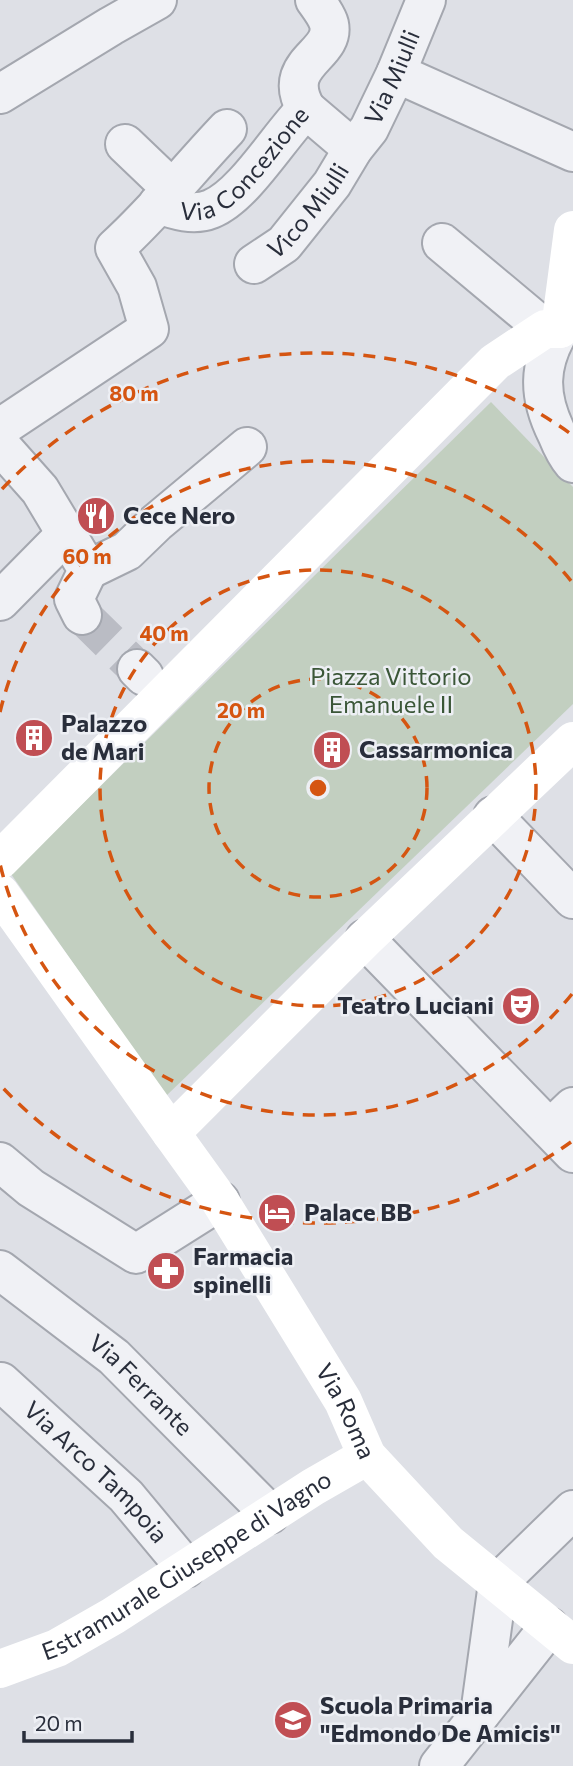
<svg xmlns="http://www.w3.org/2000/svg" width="573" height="1766" viewBox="0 0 573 1766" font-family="Commissioner,sans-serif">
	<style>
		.green { fill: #c2cfc0 }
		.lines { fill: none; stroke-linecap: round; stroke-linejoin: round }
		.street-tunnel { stroke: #babcc4; stroke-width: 38; stroke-dasharray: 38 19; stroke-linecap: butt }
		.street-casing { stroke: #a4a7af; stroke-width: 42 }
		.street { stroke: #f0f1f5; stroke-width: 38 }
		.secondary { stroke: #fff; stroke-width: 38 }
		.ring { fill: none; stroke: #d55511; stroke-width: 3.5; stroke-dasharray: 12 9 }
		.labels { text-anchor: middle; stroke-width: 5; stroke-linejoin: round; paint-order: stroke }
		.street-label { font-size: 24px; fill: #292e3b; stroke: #edeff4 }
		.poi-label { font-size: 24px; font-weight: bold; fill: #292e3b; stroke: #edeff4; text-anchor: start }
		.park-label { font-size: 24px; fill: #3a5637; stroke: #edeff4 }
		.centre { fill: #d55511; stroke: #edeff4; stroke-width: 3.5 }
		.ring-label { font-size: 21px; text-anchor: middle; font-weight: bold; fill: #d55511; stroke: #edeff4; stroke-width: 5; stroke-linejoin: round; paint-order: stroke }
	</style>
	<rect width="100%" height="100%" fill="#dee0e6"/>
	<path class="green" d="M491,402l82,85v217l-407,392 -155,-222z"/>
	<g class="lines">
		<path class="street-tunnel" d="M82,615l55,54"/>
		<defs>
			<g id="street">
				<path d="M396,73l177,79"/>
				<path d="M0,94l111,-68 46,-26"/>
				<path d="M306,109c-27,-47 30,-53 23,-85 -2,-8 -9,-17 -14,-24"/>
				<path d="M125,144l46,44"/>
				<path id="s1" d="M158,204c17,6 36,12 53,5 33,-13 68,-73 95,-100l47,40"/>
				<path d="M442,243l103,86"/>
				<path id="s2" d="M254,264l30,-20 48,-60 21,-35 16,-20 27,-56 30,-73"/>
				<path d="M560,329c-22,36 -22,67 -3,105 4,10 9,21 16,29"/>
				<path d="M0,428l149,-99 -12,-42 -22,-39c40,-36 74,-79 112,-119"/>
				<path d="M0,445l40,45 48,80 -14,29 8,16"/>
				<path d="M88,570l39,-19 29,-28 91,-76"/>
				<path d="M0,601l66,-67"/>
				<path d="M137,669l7,7"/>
				<path d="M493,816l80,83"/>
				<path d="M365,939l208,214"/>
				<path d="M550,1129l23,-22"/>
				<path d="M0,1162l31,26 105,66 84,-53"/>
				<path id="s3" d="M0,1270l114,87 156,157"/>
				<path id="s4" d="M1,1382l125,114 60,72"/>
				<path d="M480,1714l18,-131 75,-73"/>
				<path d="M439,1766l110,-139"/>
			</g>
		</defs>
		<use href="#street" class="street-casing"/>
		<use href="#street" class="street"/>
		<g class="secondary">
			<path d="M560,329l13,-99"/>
			<path d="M0,860l495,-498 50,-33h15"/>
			<path d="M0,893l171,240 194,-194 208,-198"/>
			<path id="s5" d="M171,1133l49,68 123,200 24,55 81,87 125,102"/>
			<path id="s6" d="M0,1669l57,-21 56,-32 200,-129 54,-31"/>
		</g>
	</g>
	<g class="ring">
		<circle cx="318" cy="788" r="109"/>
		<circle cx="318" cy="788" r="218"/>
		<path d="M572 994A327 327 0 0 1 0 864M0 712A327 327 0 0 1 572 582"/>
		<path d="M571 1142A435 435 0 0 1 2 1087M2 489A435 435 0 0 1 571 434"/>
	</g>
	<defs>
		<symbol id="restaurant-disc" viewBox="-11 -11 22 22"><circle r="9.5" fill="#c04e53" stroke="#edeff4"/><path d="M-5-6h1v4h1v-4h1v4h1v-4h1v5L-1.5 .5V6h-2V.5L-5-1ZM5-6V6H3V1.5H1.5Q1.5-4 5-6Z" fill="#fff"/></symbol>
		<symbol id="building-disc" viewBox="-11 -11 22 22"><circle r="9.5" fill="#c04e53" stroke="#edeff4"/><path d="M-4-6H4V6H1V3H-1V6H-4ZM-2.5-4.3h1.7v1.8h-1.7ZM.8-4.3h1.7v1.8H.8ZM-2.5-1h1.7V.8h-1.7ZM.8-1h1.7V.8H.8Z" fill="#fff"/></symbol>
		<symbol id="theatre-disc" viewBox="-11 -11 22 22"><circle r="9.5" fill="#c04e53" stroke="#edeff4"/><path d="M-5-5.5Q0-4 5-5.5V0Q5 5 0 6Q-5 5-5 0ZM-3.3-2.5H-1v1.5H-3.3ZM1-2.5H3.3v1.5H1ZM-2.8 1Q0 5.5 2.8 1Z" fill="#fff"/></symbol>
		<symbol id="hotel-disc" viewBox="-11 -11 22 22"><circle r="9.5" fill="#c04e53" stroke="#edeff4"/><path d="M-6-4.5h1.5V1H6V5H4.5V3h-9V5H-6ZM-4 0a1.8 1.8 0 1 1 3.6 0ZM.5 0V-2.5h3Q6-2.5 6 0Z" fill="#fff"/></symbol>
		<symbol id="pharmacy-disc" viewBox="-11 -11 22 22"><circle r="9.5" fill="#c04e53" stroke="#edeff4"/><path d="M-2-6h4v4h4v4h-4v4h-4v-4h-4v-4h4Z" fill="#fff"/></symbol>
		<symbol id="school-disc" viewBox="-11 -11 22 22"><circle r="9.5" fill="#c04e53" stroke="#edeff4"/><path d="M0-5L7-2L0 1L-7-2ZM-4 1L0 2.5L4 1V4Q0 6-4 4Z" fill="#fff"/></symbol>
	</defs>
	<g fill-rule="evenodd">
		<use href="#restaurant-disc" x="74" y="494" width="44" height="44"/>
		<use href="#building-disc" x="12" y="716" width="44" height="44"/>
		<use href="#building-disc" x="310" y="728" width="44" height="44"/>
		<use href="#theatre-disc" x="499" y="984" width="44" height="44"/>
		<use href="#hotel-disc" x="255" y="1191" width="44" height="44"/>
		<use href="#pharmacy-disc" x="144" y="1249" width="44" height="44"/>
		<use href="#school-disc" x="271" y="1698" width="44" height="44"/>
	</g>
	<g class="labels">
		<g class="street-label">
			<text dy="8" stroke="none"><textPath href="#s2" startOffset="236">Via Miulli</textPath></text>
			<text dy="8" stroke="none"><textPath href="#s1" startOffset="107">Via Concezione</textPath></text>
			<text dy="8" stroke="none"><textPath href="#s2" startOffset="77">Vico Miulli</textPath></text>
			<text dy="8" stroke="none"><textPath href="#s3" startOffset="182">Via Ferrante</textPath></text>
			<text dy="8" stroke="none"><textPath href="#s5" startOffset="329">Via Roma</textPath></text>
			<text dy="8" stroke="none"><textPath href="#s4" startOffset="131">Via Arco Tampoia</textPath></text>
			<text dy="8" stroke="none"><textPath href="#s6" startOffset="214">Estramurale Giuseppe di Vagno</textPath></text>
		</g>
		<g class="poi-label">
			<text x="123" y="524">Cece Nero</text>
			<text x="61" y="732">Palazzo<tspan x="61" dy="28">de Mari</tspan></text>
			<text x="359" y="758">Cassarmonica</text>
			<text x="494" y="1014" text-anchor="end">Teatro Luciani</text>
			<text x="304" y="1221">Palace BB</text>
			<text x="193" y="1265">Farmacia<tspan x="193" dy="28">spinelli</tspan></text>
			<text x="320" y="1714">Scuola Primaria<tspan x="320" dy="28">"Edmondo De Amicis"</tspan></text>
		</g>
		<g class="park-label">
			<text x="391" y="685">Piazza Vittorio<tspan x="391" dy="28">Emanuele II</tspan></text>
		</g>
	</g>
	<circle cx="318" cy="788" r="10" class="centre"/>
	<g class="ring-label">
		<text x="134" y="401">80 m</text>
		<text x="87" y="564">60 m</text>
		<text x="164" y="641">40 m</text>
		<text x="241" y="718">20 m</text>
	</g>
	<path d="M24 1731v10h108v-10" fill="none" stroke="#292e3b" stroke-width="3.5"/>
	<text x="35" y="1731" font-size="21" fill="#292e3b" stroke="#edeff4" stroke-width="5" paint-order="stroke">20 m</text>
</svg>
